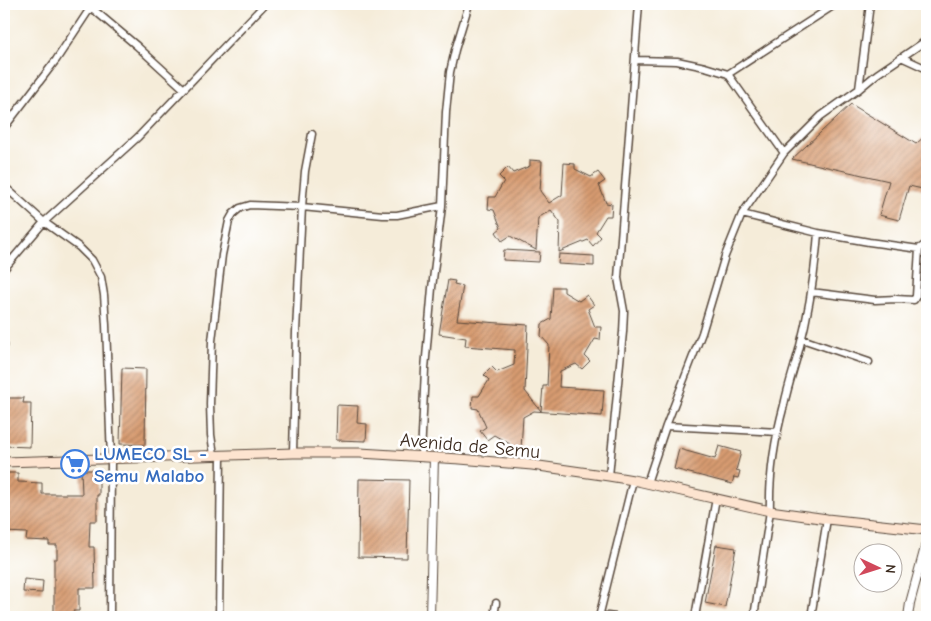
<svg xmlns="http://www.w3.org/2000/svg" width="931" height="621" viewBox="0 0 931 621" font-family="'Comic Neue',sans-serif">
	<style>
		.building { fill: url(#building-hatch) }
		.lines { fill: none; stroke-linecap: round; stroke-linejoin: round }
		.minor-casing { stroke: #57473a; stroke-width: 9 }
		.tertiary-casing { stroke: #57473a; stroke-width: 10 }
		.secondary-casing { stroke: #57473a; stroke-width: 11 }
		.minor { stroke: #fff; stroke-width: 6 }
		.tertiary { stroke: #fff; stroke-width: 8 }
		.secondary { stroke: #fde4d0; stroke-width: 9 }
		.labels { text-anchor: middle; stroke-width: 5; stroke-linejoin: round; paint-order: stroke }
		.street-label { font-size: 19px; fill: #3b2a1e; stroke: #fff }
		.shop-label { font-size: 19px; font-weight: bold; fill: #366cbe; stroke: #fff; text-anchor: start }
	</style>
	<defs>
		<pattern id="building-hatch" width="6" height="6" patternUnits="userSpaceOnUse" patternTransform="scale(1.25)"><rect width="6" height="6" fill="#d79b71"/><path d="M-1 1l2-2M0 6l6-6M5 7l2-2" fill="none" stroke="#b07f5c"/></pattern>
	</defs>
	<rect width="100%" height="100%" fill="#fff"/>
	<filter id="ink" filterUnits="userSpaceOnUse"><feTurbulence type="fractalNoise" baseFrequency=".02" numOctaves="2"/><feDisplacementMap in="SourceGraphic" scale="10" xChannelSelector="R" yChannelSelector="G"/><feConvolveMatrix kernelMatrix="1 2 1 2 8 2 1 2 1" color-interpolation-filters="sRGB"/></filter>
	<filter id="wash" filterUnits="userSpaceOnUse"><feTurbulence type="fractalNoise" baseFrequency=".0096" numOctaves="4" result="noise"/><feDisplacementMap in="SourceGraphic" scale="20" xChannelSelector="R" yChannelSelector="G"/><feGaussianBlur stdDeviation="1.12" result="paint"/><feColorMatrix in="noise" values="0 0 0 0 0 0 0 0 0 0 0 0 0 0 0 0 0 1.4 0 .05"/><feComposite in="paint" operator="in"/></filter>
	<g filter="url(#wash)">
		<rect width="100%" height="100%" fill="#f5ecd9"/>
		<g id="blocks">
			<path class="building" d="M851,104l65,40 11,-10v56l-18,-4 -10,34 -20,-5 10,-34 -97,-22z
				M530,160l12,1 -2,30 9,12 13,-8 2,-32 11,1v5l16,8 7,-5 7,9 -6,4 7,18 6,1 -1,12h-5l-10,16 5,5 -8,9 -5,-6 -29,12 1,-30 -9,-12 -13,8 -2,32 -26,-14 -8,5 -6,-9 5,-4 -7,-18 -6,-1 1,-12h6l9,-16 -5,-5 9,-9 5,6 17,-7z
				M504,250l36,2 -1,10 -36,-2z
				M559,254l35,2v10l-36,-2z
				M448,280l7,1 -1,3 9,2 -6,34 71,5 -3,66 16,20 2,-25h4l2,-41 -8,-9 1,-12 9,-5 2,-32h11v5l15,9 8,-6 7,10 -6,4 7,18h6l-1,13 -5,-1 -10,17 5,5 -8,8 -6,-5 -16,7 -1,16 45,3 -2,26 -68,-5 -11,6 -2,32h-11v-5l-16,-9 -7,5 -7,-9 6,-4 -8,-18 -6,-1 1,-12h6l10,-16 -5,-5 8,-8 5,5 17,-7 1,-15 -50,-4 1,-8 -27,-4z
				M122,368l24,1 -1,76 -25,-1z
				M6,398h18l-1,5h8l-1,44 -25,-1z
				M337,405l21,1 -1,17 10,1 -1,17 -30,-1z
				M719,446l22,6 -5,18 4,1 -2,7 -4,-1 -2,7 -58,-15 5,-20 36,10z
				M81,470h18v25h-2v26h-7l-1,26h5l1,41h-16v23h-6v5h-8v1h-11v-58h3v-14h-8v-4l-23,-1 1,-7 -23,-1v-59h14v9l24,1v11h40z
				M359,479l50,1 -2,78 -49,-1z
				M716,545l20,3 -11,59 -20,-4z
				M24,579l19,2 -1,12 -19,-1z"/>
		</g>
	</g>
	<g filter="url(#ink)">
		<use href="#blocks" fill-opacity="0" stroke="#57473a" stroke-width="1"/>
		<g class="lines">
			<defs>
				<path id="minor" d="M87,4l50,42 47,43
					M901,57l26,12
					M635,60l42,1 28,6 23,7 56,79
					M728,74l108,-70
					M859,89l18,-15 50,-34
					M4,128l52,-68 37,-56
					M4,186l40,36 35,25 13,13 9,17 3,18 2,30 5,134 -1,158
					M742,214l76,19 51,9 50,7 8,-6
					M4,269l40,-47 94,-85 127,-133
					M811,292l64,8 21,-1 18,1 2,-4 3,-47
					M802,339l67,23
					M4,346v-1
					M666,426l112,6
					M293,453l3,-121 6,-125 3,-36 7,-37
					M214,455l-3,-20 -1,-31 2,-63 10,-86 7,-34 4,-7 7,-6 10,-3 52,2 81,8h14l45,-9
					M421,456l4,-87 7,-81 10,-82 4,-94 4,-40 5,-22 14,-46
					M609,476l14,-144 1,-21 -6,-33 21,-274
					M647,483l19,-57 36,-93 23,-77 17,-42 42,-61 37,-37 38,-27 11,-85
					M600,615l15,2
					M219,617l2,-162
					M494,617l2,-14
					M599,617l34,-137
					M695,617l21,-119
					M754,617l16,-106c-1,-35 5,-73 14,-106 4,-19 10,-37 15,-55 10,-38 16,-78 19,-117
					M811,617l16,-98"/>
				<path id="tertiary" d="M430,617l4,-160
					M908,617l2,-14 17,-63"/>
				<path id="secondary" d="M4,462l289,-9h67l100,6 72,6 77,11 24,4 137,31 57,8 100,11"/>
			</defs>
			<use href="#minor" class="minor-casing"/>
			<use href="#tertiary" class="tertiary-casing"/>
			<use href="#secondary" class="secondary-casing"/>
			<use href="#minor" class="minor"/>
			<use href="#tertiary" class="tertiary"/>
			<use href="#secondary" class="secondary"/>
		</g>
	</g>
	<defs>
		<symbol id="supermarket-ring" viewBox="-11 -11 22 22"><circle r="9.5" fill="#fff" stroke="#3f7fe0" stroke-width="1.5"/><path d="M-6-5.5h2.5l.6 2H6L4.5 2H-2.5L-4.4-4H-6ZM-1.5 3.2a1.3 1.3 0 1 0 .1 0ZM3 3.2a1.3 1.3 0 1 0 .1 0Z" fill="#3f7fe0"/></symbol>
	</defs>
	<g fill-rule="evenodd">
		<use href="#supermarket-ring" x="59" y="448" width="32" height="32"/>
	</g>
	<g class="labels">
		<g class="street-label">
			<text transform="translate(470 445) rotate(5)" y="7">Avenida de Semu</text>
		</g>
		<g class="shop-label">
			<text x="94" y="460">LUMECO SL -<tspan x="94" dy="22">Semu Malabo</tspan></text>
		</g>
	</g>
	<rect width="931" height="621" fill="none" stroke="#fff" stroke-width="20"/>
	<g transform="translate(878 568) rotate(94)"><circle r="24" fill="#ffffff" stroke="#b1aaa5"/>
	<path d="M0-4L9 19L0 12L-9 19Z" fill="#d1495b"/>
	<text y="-8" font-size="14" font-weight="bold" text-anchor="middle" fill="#3b2a1e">N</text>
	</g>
</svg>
